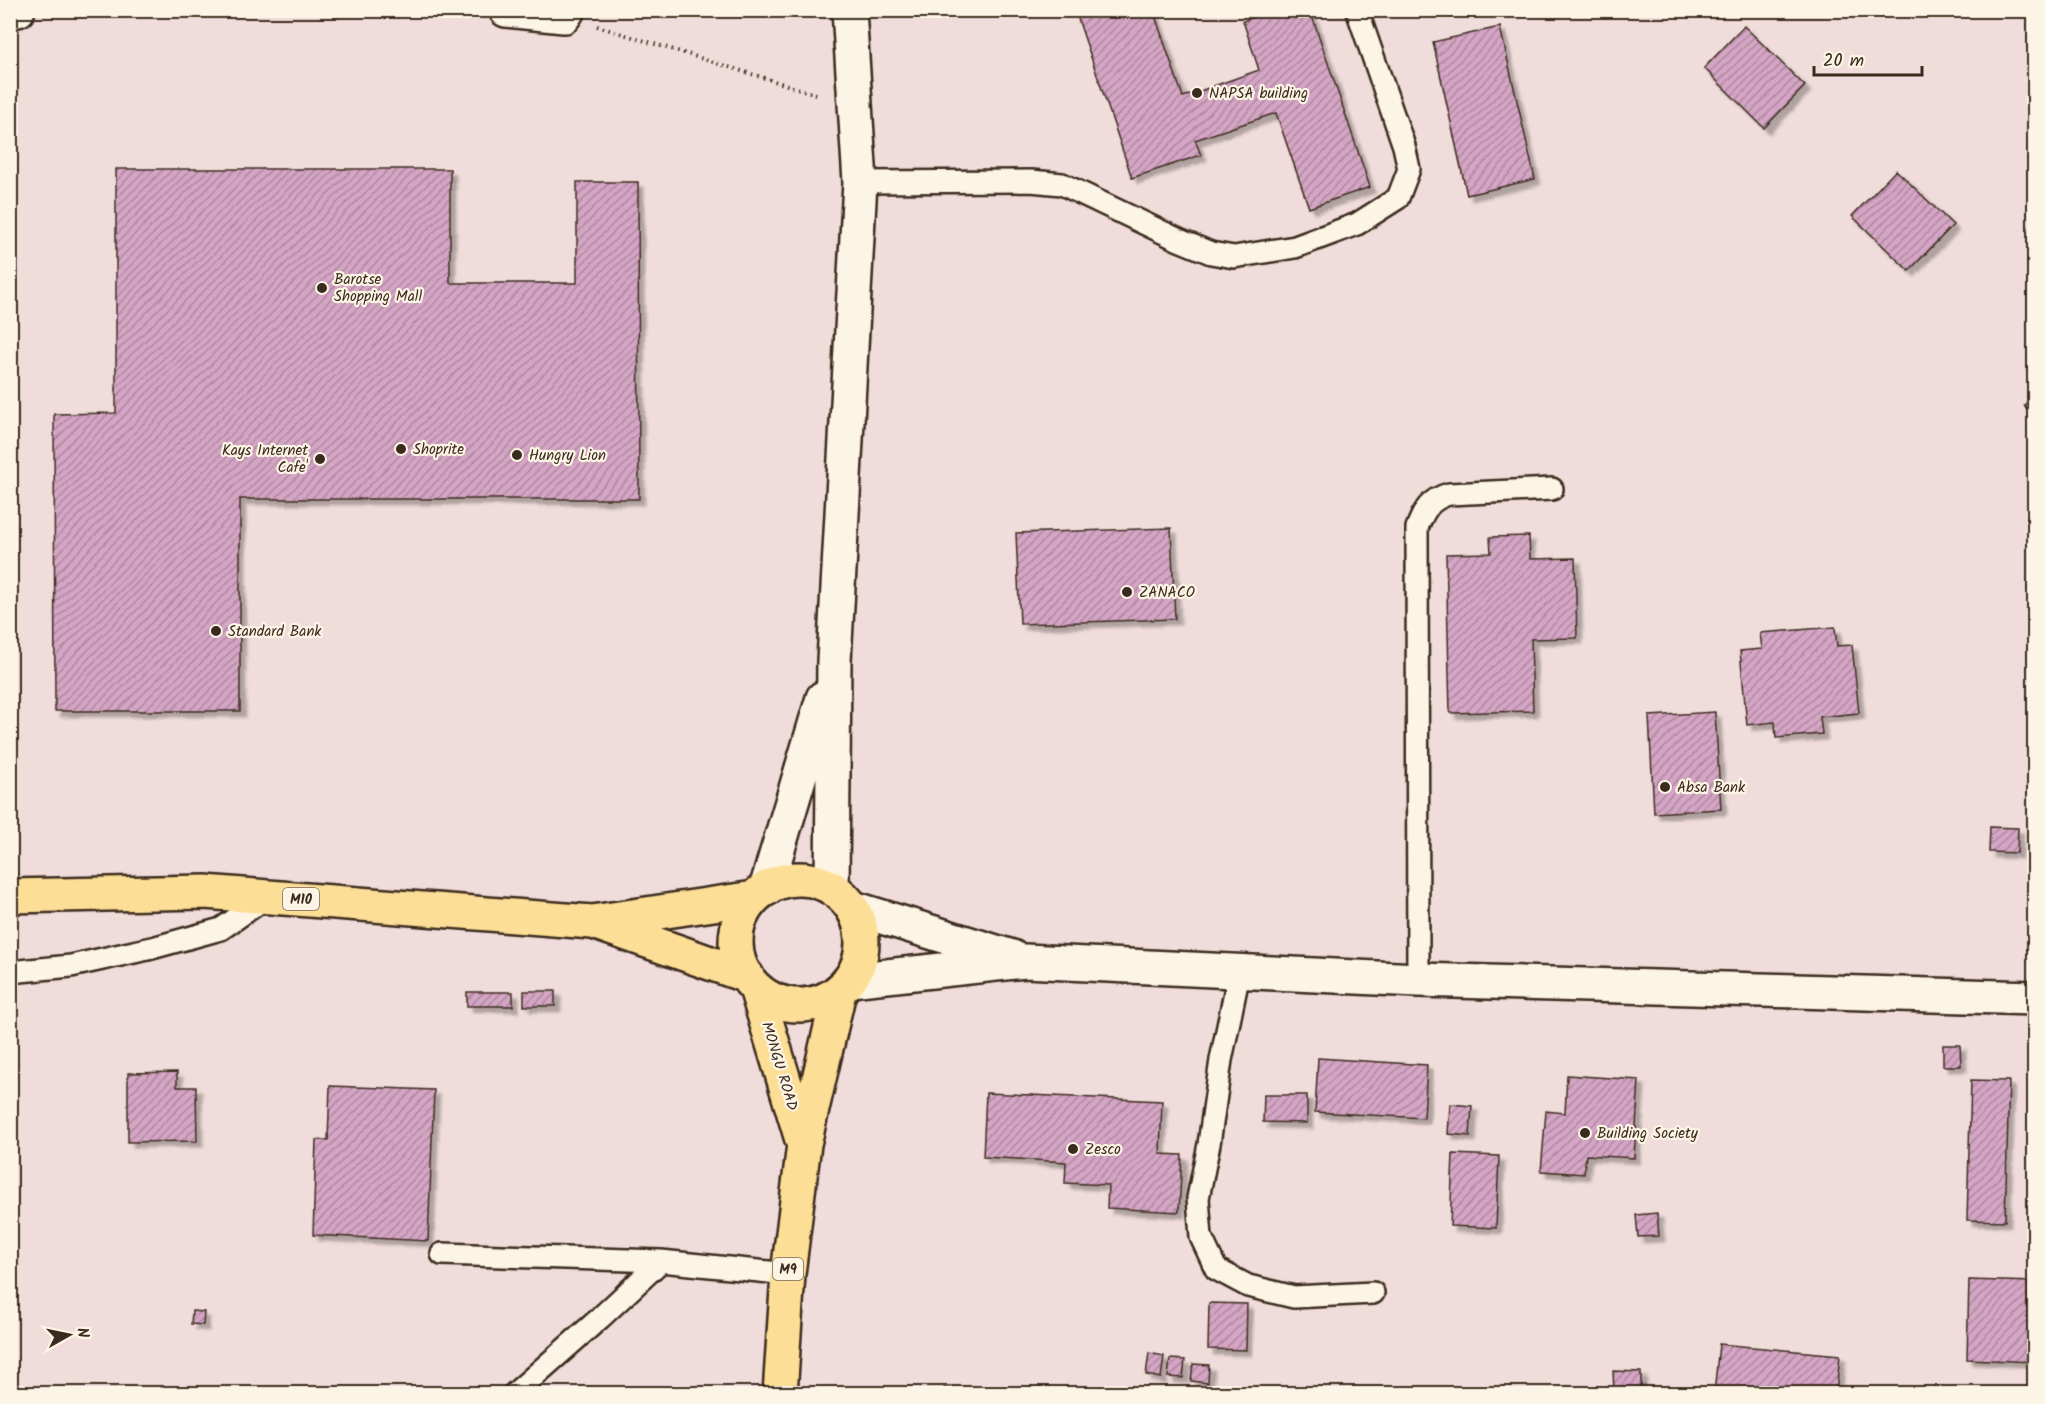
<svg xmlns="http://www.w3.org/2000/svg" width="2045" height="1404" viewBox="0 0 2045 1404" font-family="Kalam,sans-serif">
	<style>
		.building { fill: url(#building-hatch); stroke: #3b2a1e; stroke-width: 1.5; filter: url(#shadow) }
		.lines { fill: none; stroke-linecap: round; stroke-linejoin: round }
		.service-casing { stroke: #3b2a1e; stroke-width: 26 }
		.minor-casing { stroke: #3b2a1e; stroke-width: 38 }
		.secondary-casing { stroke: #3b2a1e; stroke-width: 38 }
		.primary-casing { stroke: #3b2a1e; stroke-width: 38 }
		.path { stroke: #3b2a1e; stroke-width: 4; stroke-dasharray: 1.5 4.5; stroke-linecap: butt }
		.service { stroke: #fcf5e5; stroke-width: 21 }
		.minor { stroke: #fcf5e5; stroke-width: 33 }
		.secondary { stroke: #fcf5e5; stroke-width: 33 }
		.primary { stroke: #fcde96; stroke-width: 33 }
		.poi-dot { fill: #3b2a1e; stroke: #fcf5e5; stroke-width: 2 }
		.labels { text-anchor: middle; stroke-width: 4.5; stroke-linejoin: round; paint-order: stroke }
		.shield { fill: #fcf5e5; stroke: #75675a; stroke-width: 1.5 }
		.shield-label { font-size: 14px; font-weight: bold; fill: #3b2a1e }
		.poi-label { font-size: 15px; fill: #3b2a1e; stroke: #fcf5e5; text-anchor: start }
		.street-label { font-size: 15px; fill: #3b2a1e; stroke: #fcf5e5 }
	</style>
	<defs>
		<pattern id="building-hatch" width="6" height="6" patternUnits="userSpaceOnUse" patternTransform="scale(1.5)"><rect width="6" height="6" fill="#d4a5c4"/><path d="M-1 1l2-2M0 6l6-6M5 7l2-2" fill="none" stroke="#ad879f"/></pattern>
		<filter id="shadow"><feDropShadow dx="5.5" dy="5.5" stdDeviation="1.5" flood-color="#0004"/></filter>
	</defs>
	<rect width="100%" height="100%" fill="#f0dddb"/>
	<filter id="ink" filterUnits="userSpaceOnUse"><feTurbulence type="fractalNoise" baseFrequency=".0167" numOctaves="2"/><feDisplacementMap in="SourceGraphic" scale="12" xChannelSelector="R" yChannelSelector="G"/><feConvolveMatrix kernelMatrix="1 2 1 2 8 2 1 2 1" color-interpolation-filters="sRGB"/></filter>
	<g filter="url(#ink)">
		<path class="building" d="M1075,10h78l30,87 76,-27 -16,-49 31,-11h36l60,177 -61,21 -33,-95 -81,27 6,15 -69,23z
			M1744,26l61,60 -41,42 -60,-60z
			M1500,27l35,152 -68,16 -34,-153z
			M116,169h334v114h127v-101h61l1,317h-399v212h-185l-1,-297 62,-1z
			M1896,170l57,55 -44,46 -57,-55z
			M2034,397v21l-10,-13z
			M1171,528l4,91 -155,5 -4,-91z
			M1529,536l1,23 45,-1 2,80 -46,1 2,72 -83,2 -4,-159 45,-1 -1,-16z
			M1835,627l2,19 15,-1 7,68 -39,4 2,17 -46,4 -1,-16 -28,3 -7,-74 22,-2 -2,-16z
			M1715,712l6,97 -67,4 -5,-97z
			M1990,827l28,1 -1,25 -28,-1z
			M524,991h31v15h-31z
			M467,992h46v14h-46z
			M1943,1045h17l1,21h-18z
			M1318,1058l109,7 -3,53 -109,-6z
			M177,1072v15h19l1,54 -69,1v-69z
			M1567,1075l72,5 -5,78 -48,-3 -2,19 -43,-3 5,-60 19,2z
			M1971,1080l38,1 -4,140 -38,-1z
			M330,1086l104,4 -6,151 -115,-6 3,-95h12z
			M986,1093l176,8 -2,53 22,1 -3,57 -72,-4 1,-23 -43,-2 1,-21 -83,-5z
			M1264,1095h43v28l-44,-1z
			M1450,1104l22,2 -2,30 -22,-2z
			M1453,1154l46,2 -3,72 -46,-2z
			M1657,1213l2,23 -21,1 -2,-22z
			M1969,1280l65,2 -1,80 -66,-3z
			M1209,1303l38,1 -1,46 -38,-1z
			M192,1311l12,1 -1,13 -12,-1z
			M1719,1344l121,11 -4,39h-122z
			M1149,1353l15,3 -3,22 -15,-3z
			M1170,1359l15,1 -2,18 -15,-1z
			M1193,1364l16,1 -1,18 -17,-2z
			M1613,1371l28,1v22h-15v-4l-12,1z
			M944,1388l57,4v2h-57z
			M908,1390v4h-48v-3z"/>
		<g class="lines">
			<defs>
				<path id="service" d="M860,182l171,-1 31,3 117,56 32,13 23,4 61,-10 62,-23 41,-26 11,-29 -5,-23 -47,-136
					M10,972l61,-6 81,-18 69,-19 46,-32
					M1239,973l-18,87 -12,84 -11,54 3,39 15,32 32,17 46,11 79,-4
					M1418,980l-1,-452c7,-18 13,-29 32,-34l103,-5
					M442,1254l219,7 127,13
					M514,1394l86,-76 61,-57"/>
				<path id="minor" d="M506,10l58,6 4,-6
					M10,11l8,-1"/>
				<path id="secondary" d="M832,888l2,-227 26,-479 -11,-172
					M766,889l57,-191
					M853,908l159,49
					M850,980l175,-19 393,19 616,18"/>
				<path id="primary" d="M736 942a63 63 0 1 1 126 0a63 63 0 1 1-126 0Z
					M10,896l195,-4 387,30 162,-24
					M596,923l151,53
					M756,988l47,155
					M780,1394l8,-120 16,-130 35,-152"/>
			</defs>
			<use href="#service" class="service-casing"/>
			<use href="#minor" class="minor-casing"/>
			<use href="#secondary" class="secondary-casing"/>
			<use href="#primary" class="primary-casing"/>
			<path class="path" d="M597,26l222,69"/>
			<use href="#service" class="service"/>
			<use href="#minor" class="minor"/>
			<use href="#secondary" class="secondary"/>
			<use href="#primary" class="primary"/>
		</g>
	</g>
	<g class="poi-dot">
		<circle cx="1197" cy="93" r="6"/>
		<circle cx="322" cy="288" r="6"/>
		<circle cx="401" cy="449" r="6"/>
		<circle cx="517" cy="455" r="6"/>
		<circle cx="320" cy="459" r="6"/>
		<circle cx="1127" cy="592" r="6"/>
		<circle cx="216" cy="631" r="6"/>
		<circle cx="1665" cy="787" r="6"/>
		<circle cx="1585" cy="1133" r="6"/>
		<circle cx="1073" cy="1149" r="6"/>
	</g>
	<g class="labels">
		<g class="shield">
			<rect x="283" y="888" width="36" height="22" rx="4.5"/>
			<rect x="773" y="1258" width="30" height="22" rx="4.5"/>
		</g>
		<g class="shield-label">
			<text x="301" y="904">M10</text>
			<text x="788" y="1274">M9</text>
		</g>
		<g class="poi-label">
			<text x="1209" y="98">NAPSA building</text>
			<text x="334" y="284">Barotse<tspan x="334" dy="17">Shopping Mall</tspan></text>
			<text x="413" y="454">Shoprite</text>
			<text x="308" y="455" text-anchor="end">Kays Internet<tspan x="308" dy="17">Cafe'</tspan></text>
			<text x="529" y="460">Hungry Lion</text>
			<text x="1139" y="597">ZANACO</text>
			<text x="228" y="636">Standard Bank</text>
			<text x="1677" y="792">Absa Bank</text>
			<text x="1597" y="1138">Building Society</text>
			<text x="1085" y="1154">Zesco</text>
		</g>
		<g class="street-label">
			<text transform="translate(780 1066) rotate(73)" y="5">MONGU ROAD</text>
		</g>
	</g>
	<rect width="2045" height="1404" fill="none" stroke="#fcf5e5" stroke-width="36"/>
	<rect x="18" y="18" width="2009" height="1368" fill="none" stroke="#3b2a1e" stroke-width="2" filter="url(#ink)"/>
	<g transform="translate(69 1335) rotate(81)" stroke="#fcf5e5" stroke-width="4.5" paint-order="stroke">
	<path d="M0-4.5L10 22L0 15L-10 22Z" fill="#3b2a1e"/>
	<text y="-9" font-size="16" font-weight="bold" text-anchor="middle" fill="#3b2a1e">N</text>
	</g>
	<path d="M1814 66v9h108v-9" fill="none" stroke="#3b2a1e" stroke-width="3"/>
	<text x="1823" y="66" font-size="18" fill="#3b2a1e" stroke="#fcf5e5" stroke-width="4.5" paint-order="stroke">20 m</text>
</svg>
